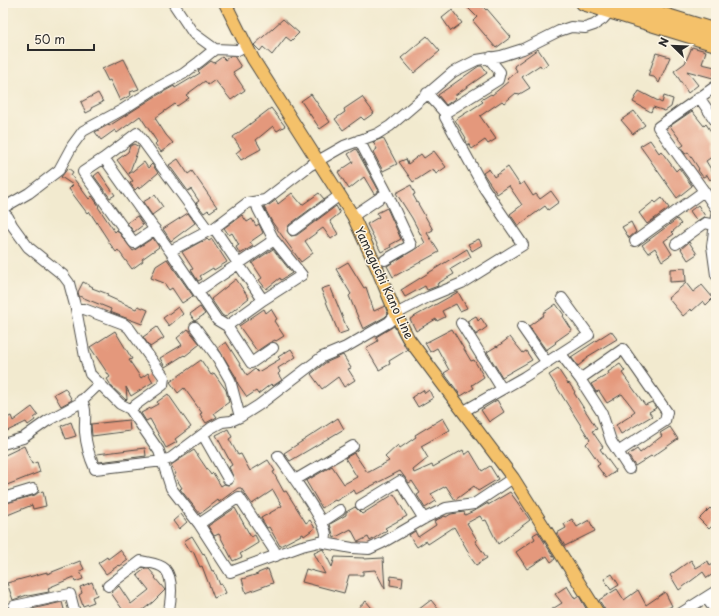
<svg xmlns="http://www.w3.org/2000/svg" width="719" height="616" viewBox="0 0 719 616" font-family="'Playpen Sans',sans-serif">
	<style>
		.building { fill: #e4987c }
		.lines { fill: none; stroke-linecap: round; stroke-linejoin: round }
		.minor-casing { stroke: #494844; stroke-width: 12 }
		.major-casing { stroke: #494844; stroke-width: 14 }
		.highway-casing { stroke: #494844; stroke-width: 16 }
		.minor { stroke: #fff; stroke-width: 10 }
		.major { stroke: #f4c16b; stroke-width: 12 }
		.highway { stroke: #f4c16b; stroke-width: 14 }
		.labels { text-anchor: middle; stroke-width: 3; stroke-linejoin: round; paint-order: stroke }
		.street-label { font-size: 12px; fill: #2b2b2b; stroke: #fcf5e5 }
	</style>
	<rect width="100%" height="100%" fill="#fcf5e5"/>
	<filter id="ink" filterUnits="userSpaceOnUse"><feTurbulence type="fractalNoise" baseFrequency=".025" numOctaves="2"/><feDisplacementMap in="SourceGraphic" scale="8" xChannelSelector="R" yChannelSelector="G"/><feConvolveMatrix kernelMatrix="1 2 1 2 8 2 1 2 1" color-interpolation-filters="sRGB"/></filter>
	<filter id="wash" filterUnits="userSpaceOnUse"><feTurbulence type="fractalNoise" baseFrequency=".012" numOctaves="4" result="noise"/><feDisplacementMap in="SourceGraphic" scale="16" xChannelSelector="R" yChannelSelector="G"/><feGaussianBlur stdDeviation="0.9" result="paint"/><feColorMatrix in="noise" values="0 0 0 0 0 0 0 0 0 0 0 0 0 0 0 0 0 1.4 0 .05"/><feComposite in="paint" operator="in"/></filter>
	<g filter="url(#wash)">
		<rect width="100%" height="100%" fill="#f2eacf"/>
		<g id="blocks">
			<path class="building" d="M463,3h16l7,7 1,-1 24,28 -15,11 -23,-27 4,-4z
				M452,10l10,13 -11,8 -9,-13z
				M283,19l16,14 -8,8 -5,-4 -14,18 -9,-8 -3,4 -6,-6z
				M427,36l13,15 -26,22 -13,-15z
				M692,47l14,4 -4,13 13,3 -2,11 -26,-7 11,14 -10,8 -14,-22 11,-8z
				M538,49l10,15 -6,4 -2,-3 -18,12 8,11 -12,7 -2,-2 -12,10 -2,-2 -22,15 16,23 -8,5 -3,-4 -13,9 -7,-10 1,-1 -11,-18 28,-18 -2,-2 10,-6 1,1 17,-14 -2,-2 10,-8 -3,-5z
				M656,53l14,4 -11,26 -5,-6 -6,-1z
				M230,56h4l7,11 -8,5 12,18 -14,10 -16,-20 -7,5 -3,-4 -19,14 3,3 -12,8 -2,-2 -20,14 11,17 7,8 -12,9 -6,-8 2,-2 -17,-26 -23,17 -2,-3 -14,10 -6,-8 13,-7 1,1 47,-30 18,-10 1,2 25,-15 -2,-2 13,-10 3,2 8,-6 3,3z
				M124,59l15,30 -9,3 1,3 -11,6 -10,-21 -2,1 -6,-12z
				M479,66h3l5,7 -33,23 2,2 -10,7 -8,-10z
				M639,91l23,12 2,-7 9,3 -2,8 -6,4 -12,-4 -2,5 -18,-10z
				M98,93l5,9 -12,6 1,2 -6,3 -5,-11z
				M311,94l19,28 -10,7 -19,-28z
				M362,97l12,16 -10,7 -3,-3 -18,13 -8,-11 10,-7 -1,-3z
				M271,108l14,18 -8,5 -4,-5 -17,14 5,9 -20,11 -5,-7 5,-4 -8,-12z
				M634,111l11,14 -12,9 -12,-14z
				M692,111l12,15 2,-2 10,15v15l-10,7 9,15 -5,4 -3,-5 -4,2 -5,-7 1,-1 -11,-17 -3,2 -4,-7 3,-2 -14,-19z
				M383,138l14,26 -14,7 -10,-19 4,-3 -4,-7z
				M650,140l9,13 2,-2 15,20 3,-3 13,18 -15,12 -37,-52z
				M134,144l5,3 -10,27 15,-12 4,6 4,-4 6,9 -19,16 -1,-2 -3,3 -5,-7 3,-2 -16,-21 11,-8 2,-6z
				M356,149l23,42 -5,3 -10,-17 -15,12 -11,-17 15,-10 -5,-8z
				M434,151l12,16 -10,7 -3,-5 -20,13 -14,-20 7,-3 2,5 13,-10 3,4z
				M178,159l10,15 4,-3 25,36 -7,5 -2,-2 -4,3 -8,-10 3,-2 -8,-12 -3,2 -19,-26z
				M508,167l12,18 4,-3 9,14 3,-2 4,5 11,-8 8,11 -11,8 -3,-4 -27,20 -8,-12 12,-9 -13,-19 -12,8 -14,-21 6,-4 5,8z
				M68,168l5,4 -2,3 18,24 3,-3 7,10 -1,1 17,25 2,-2 16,21 20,-13 6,9 -17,12 1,2 -11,8 -14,-19 -2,2 -8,-11v-1l-19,-29 -2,2 -18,-24 4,-4 -12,-8z
				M99,172l16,23 -5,3 -16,-22z
				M411,185l4,9 -2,1 20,35 -6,3 12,19 -46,25 -6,-11 38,-23 -13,-25 -16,-25z
				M292,193l10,12 17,-12 5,6 -35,26 -2,6 4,5 6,-1 39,-29 4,7 -10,8 8,13 -7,5 -8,-11 -18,13 8,12 -12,9 -29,-40 -8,-15 5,-2 7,-5 2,4z
				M155,195l8,12 -11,8 -9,-13z
				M662,198l7,10 -22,16 -8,-11 15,-12 2,2z
				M698,205l7,11 -8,5 -7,-10z
				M387,208l14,31 -11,6 1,2 -10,5 -14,-28 12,-7 -2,-4z
				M188,213l7,10 -24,18 -8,-12z
				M242,215l5,7 5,-3 4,7 3,-2 4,9 -13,9 3,4 -13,8 -4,-7 3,-2 -7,-12 -3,2 -5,-7z
				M137,216l6,9 -9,7 -7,-9z
				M677,219l4,5 -9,8 2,2 -10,7 8,13 -10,7 -7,-13 -7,5 -6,-8z
				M631,222l5,10 -7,6 -7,-11z
				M207,239l2,2 3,-2 15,23 -13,8 -1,-2 -13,8 2,3 -4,2 -7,-11 2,-1 -11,-17 20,-11 1,1z
				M479,239l3,6 -10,6 -4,-7z
				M689,242l8,12 -9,6 -7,-11z
				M273,249l19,24 -11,7 -1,-2 -14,11 -7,-9 3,-2 -10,-15z
				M467,249l4,8 -20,12 3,5 -17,10 1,2 -11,4 -2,-4 -20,11 -4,-7z
				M167,259l26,37 -11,7 -10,-15 -3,2 -5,-7 -13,-5 5,-12z
				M348,262l16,26 2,-1 8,24 11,-5 3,8 -3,3 -22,12 -14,-33 2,-2 -15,-25z
				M685,268l1,13 -16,1v-13z
				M236,279l13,19 -24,19 -3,-2 -11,-16z
				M83,282l10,5 -1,1 16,6 -1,2 29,13 2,-3 10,4 -6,14 -32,-12 1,-3 -32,-13 -1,-4z
				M686,283l7,9 9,-7 11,13 -7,7 -3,-4 -11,10 -1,-2 -8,7 -15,-18z
				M330,286l18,45 -9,3 -18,-45z
				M458,292l9,16 -7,3 -4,-7 -14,7 3,6 -8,4 -1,-2 -20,12 -6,-12z
				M556,304l8,11 -1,1 9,14 -17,12 1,1 -10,7 -17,-24 15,-11 -1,-2z
				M178,307l5,7 -14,12 -6,-8z
				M200,307l5,7 -10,7 -5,-7z
				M264,309l2,4 5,-4 6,10 -3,2 10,15 -8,5 -1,-1 -6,3 -12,8 -18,-25z
				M476,316l2,5 3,-3 6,9 -11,8 -9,-14z
				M394,326l13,24 -18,11 1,3 -11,6 -13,-22 12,-7 -2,-4z
				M157,327l7,11 -14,9 -7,-10z
				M188,329l12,15 -15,12 -1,-1 -19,12 -5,-9 22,-13 -5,-7z
				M452,329l19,32 3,-1 10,17 -12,8 2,3 -13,8 -17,-23 5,-3 -12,-22 -7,4 -5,-9z
				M115,331l17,28 -3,1 12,18 7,-5 5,9 -22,14 -5,-9 1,12 -1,1 -14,-13 -5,-8 3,-2 -20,-30z
				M611,331l6,8 -30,18 1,1 -10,8 -7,-9z
				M510,337l13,16 3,-2 6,9 -30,17 -15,-25 10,-6v1z
				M226,342l21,33 8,-6 3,3 22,-13 -2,-2 13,-8 5,8 -18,11 2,4 -2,2 4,6 -9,6 -2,-2 -13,10 -2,-3 -9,6 -9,-13 -2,-7 -18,-29z
				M343,355l8,13 -3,1 7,11 -11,7 -6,-10 -16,12 -11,-15 14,-11z
				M201,360l10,15 3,-2 12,17 3,12 -15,11 3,4 -11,6 -6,-9 2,-1 -18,-25 -6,5 -8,-11z
				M620,364l5,7 -3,2 23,32 7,-3 4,6 -7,4 3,4 -31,18 -5,-9 16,-10 -1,-1 4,-3 -13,-17 -15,9 -8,-12 -3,1 -5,-8 18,-10 -1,-2z
				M558,369l10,15 1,-1 6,9 -1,1 23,36 -5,2 11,16 -3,2 16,22 -10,7 -9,-12 3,-2 -14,-20 4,-4 -41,-65z
				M65,388l7,12 -11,6 -7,-12z
				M423,390l2,3 4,-3 4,8 -15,9 -6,-10z
				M168,394l23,33 -16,12 2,3 -11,6 -16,-29 -4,2 -5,-8 17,-9 -1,-2z
				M497,400l7,12 -15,10 -8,-12z
				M32,407l6,8 -4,3 1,2 -7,5 -2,-3 -23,11v-13l8,-4 2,5z
				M338,418l6,11 -54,32 -6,-8z
				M443,418l7,12 -29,16 7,12 -15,12 1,3 18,-8 1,2 30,-17 2,5 5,-4 12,20 8,-5 8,13 -20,12 -4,-5 -19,14 -9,-14 -15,8 5,7 -11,7 -8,-13 3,-2 -8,-12 -3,2 -9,-12 -44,23 -2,-4 -18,11 -1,-1 -13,8 -16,-27 26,-15 12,18 13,-7 -12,-19 9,-5 13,19h2l20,-11 -4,-4 13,-12 2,3 16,-11 -1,-2z
				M129,420l1,11 -38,5 -1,-12z
				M71,422l5,14 -10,3 -5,-13z
				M670,427l8,12 -26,18 -1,-1 -16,10 -7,-11 9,-6 3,4 22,-17 -2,-3z
				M228,429l4,8 -3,2 9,16 3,-1 9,17 18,-11 7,11 -2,1 11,20 2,-1 20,32 4,-3 5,8 -11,8 -1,-2 -23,12 -11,-19 -2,1 -6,-10 21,-12 -9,-16 -21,14 -11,-16h-3l-19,14 -1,-2 -18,14 -20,-25 2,-1 -8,-13 2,-1 -5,-9 23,-15 17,25 2,-2 8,13 3,-2 4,1 4,-1 2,-5 -5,-12 3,-2 -16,-30z
				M24,446l8,18 5,-2 3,10 -33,13 -3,-9 2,-1 -3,-9v-10z
				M145,448l1,8 -47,6 -2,-8z
				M43,491l3,15 -13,3 -1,-4 -27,11 -2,-4v-8l32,-9 4,-3z
				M510,492l20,28 -32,24 -12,-24 -3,1 -3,-5 -13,7 10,17 -2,1 12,17 -11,7 -8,-11 1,-1 -15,-26 -26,17 -2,-3 -9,6 -8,-12 6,-4 3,6 18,-12 -2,-4 11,-5 1,1 5,-3 13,-2 1,3 13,-6 10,-6v2z
				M394,494l13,22 -22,12 2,2 -17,11 -2,-4 -10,5 -7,-13 -17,9 -4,-14 16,-9v-3l9,-5 7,7z
				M235,508l16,29 4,-2 3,6v2l-18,11 2,3 -9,4 -14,-27 -5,2 -6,-10z
				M710,508l6,6v8l-7,7 -10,-10z
				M181,514l6,8 -8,7 -6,-8z
				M572,519l5,8 12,-7 6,11 -30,15 -8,-13 9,-5 -2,-4z
				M538,532l17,27 -4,3 -4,-6 -20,13 -11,-17 19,-13 -2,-4z
				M192,536l11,18 1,-1 8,18 2,-1 6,15 2,-1 4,9 -12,5 -12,-32 -2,1 -7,-16 -2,1 -7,-11z
				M323,549l9,18 3,-10 29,1v1l19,-1 2,31 -10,-19 -12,1v4h-14l-5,18 -42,-11 4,-13 19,5 -11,-21z
				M120,550l8,10 -8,6 -1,-1 -13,9 -8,-11 9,-6 1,2z
				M691,560l5,8 12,-7 2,5 6,-4v10l-9,6 -4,-6 -24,18 -9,-15z
				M80,561l4,8 -4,2 3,8 -8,3 -1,-5 -26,11 1,4 -21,4 -1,-1 -14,5 -6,-17 40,-11v2z
				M145,569h4l7,8 -1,1 10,12 -12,12 -14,11h-14l-14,-20 8,-7 12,18 18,-14 -12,-15z
				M268,569l5,14 -27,10 -4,-14 16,-5v-1z
				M612,574l7,11 -8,5 -7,-11z
				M391,576l12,2 -1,9 -12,-2z
				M92,582l5,13 -5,2 2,5 -11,4 -4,-11 3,-2 -2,-6z
				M567,586l8,13 4,-3 9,16 -2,1h-40l16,-10 -7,-9z
				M617,589l7,11 14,-10 8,15 19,-13 7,14 -14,7h-51l-8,-13z
				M431,600l8,10 -4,3h-21z
				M366,601l10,12h-16l-3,-4z
				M62,602l3,11h-31l-2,-4z"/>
		</g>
	</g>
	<g filter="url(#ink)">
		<use href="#blocks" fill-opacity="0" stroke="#494844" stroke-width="1"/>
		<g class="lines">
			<defs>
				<path id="minor" d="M173,3l20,30 22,16 23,1 8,-5
					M716,86l-58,41 46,64 12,18
					M699,97l17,25
					M445,113l53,-33 2,-8 -9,-11v-4
					M104,158l-21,14 51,71 21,-14
					M256,202l2,7 16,31
					M3,208l26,-15 30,-23 13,-24 11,-15 39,-21 31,-20 30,-16 16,-12 16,-13
					M3,212l5,5 4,8 16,22 35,28 6,8 7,26 9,48 5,17 30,30 10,5 29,42 12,37 28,36 31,48 72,-26 17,-4 33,6 17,1 13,-6 45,-26 19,-9 28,-4 39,-26
					M353,216l34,-23 -28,-53
					M716,216l-4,30 4,29
					M208,230l-71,-97 -33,25 66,93 44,-23 33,-25 18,-3 44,-34 35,-20 33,-12 13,-8 63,-54 24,-12 24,-4 22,-7 36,-18 12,-4 14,1 9,-3 9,-6 14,-16
					M293,230l47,-35
					M635,241l69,-50
					M676,244l29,-21 10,2
					M170,251l47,69 10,6 36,-26 -49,-72
					M385,260l26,-15 -24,-52
					M198,291l76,-51 28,35 -39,25
					M76,309h8l40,15 5,4 35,49 -1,8 -33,24
					M461,323l41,66
					M227,326l24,37 22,-15
					M195,327l22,30 13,23 10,37
					M522,327l25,36
					M561,354l19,25 22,34 9,28 18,28
					M580,379l43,-30 44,63 -2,9 -47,31
					M81,400c7,8 3,22 4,32 1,12 5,26 10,37l68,-8 8,-3 40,-30 11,-6 9,-1 9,-4 19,-12 63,-48 24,-10 43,-25 7,-8 32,-17 34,-14 61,-38 -39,-57 -39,-71v-4l-18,-20
					M464,411l60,-34 65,-42 -27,-37
					M203,435l25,44
					M3,444l20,-6 24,-17 31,-17 21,-20
					M278,456c10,14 47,64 48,78 0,2 -1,6 -1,9
					M295,480l58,-34
					M3,498l30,-9
					M361,505l39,-24 24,38
					M322,522l18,-12
					M199,524l40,-27 35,53 2,6
					M108,586l33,-25c7,2 18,2 24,8 9,10 6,30 4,41l-4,3
					M706,598l10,13
					M14,606l56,-12 5,19
					M681,613l35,-22"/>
				<path id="major" d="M225,3l28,56 100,157 24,52 19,46 12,24 105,140 85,135"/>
				<path id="highway" d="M583,3l133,41
					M625,3l91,28"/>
			</defs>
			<use href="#minor" class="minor-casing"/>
			<use href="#major" class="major-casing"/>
			<use href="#highway" class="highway-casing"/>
			<use href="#minor" class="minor"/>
			<use href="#major" class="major"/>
			<use href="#highway" class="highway"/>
		</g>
	</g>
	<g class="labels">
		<g class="street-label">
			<text transform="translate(384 283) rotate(65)" y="4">Yamaguchi Kano Line</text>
		</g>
	</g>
	<rect width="719" height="616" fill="none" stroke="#fcf5e5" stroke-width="16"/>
	<g transform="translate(673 46) rotate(293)" stroke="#fcf5e5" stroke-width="3" paint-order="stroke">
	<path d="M0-3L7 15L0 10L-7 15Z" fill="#2b2b2b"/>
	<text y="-6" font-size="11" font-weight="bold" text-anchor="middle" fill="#2b2b2b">N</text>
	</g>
	<path d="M28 44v6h66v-6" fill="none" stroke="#2b2b2b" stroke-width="2"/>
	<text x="34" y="44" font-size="12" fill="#2b2b2b" stroke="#fcf5e5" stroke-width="3" paint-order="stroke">50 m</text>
</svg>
